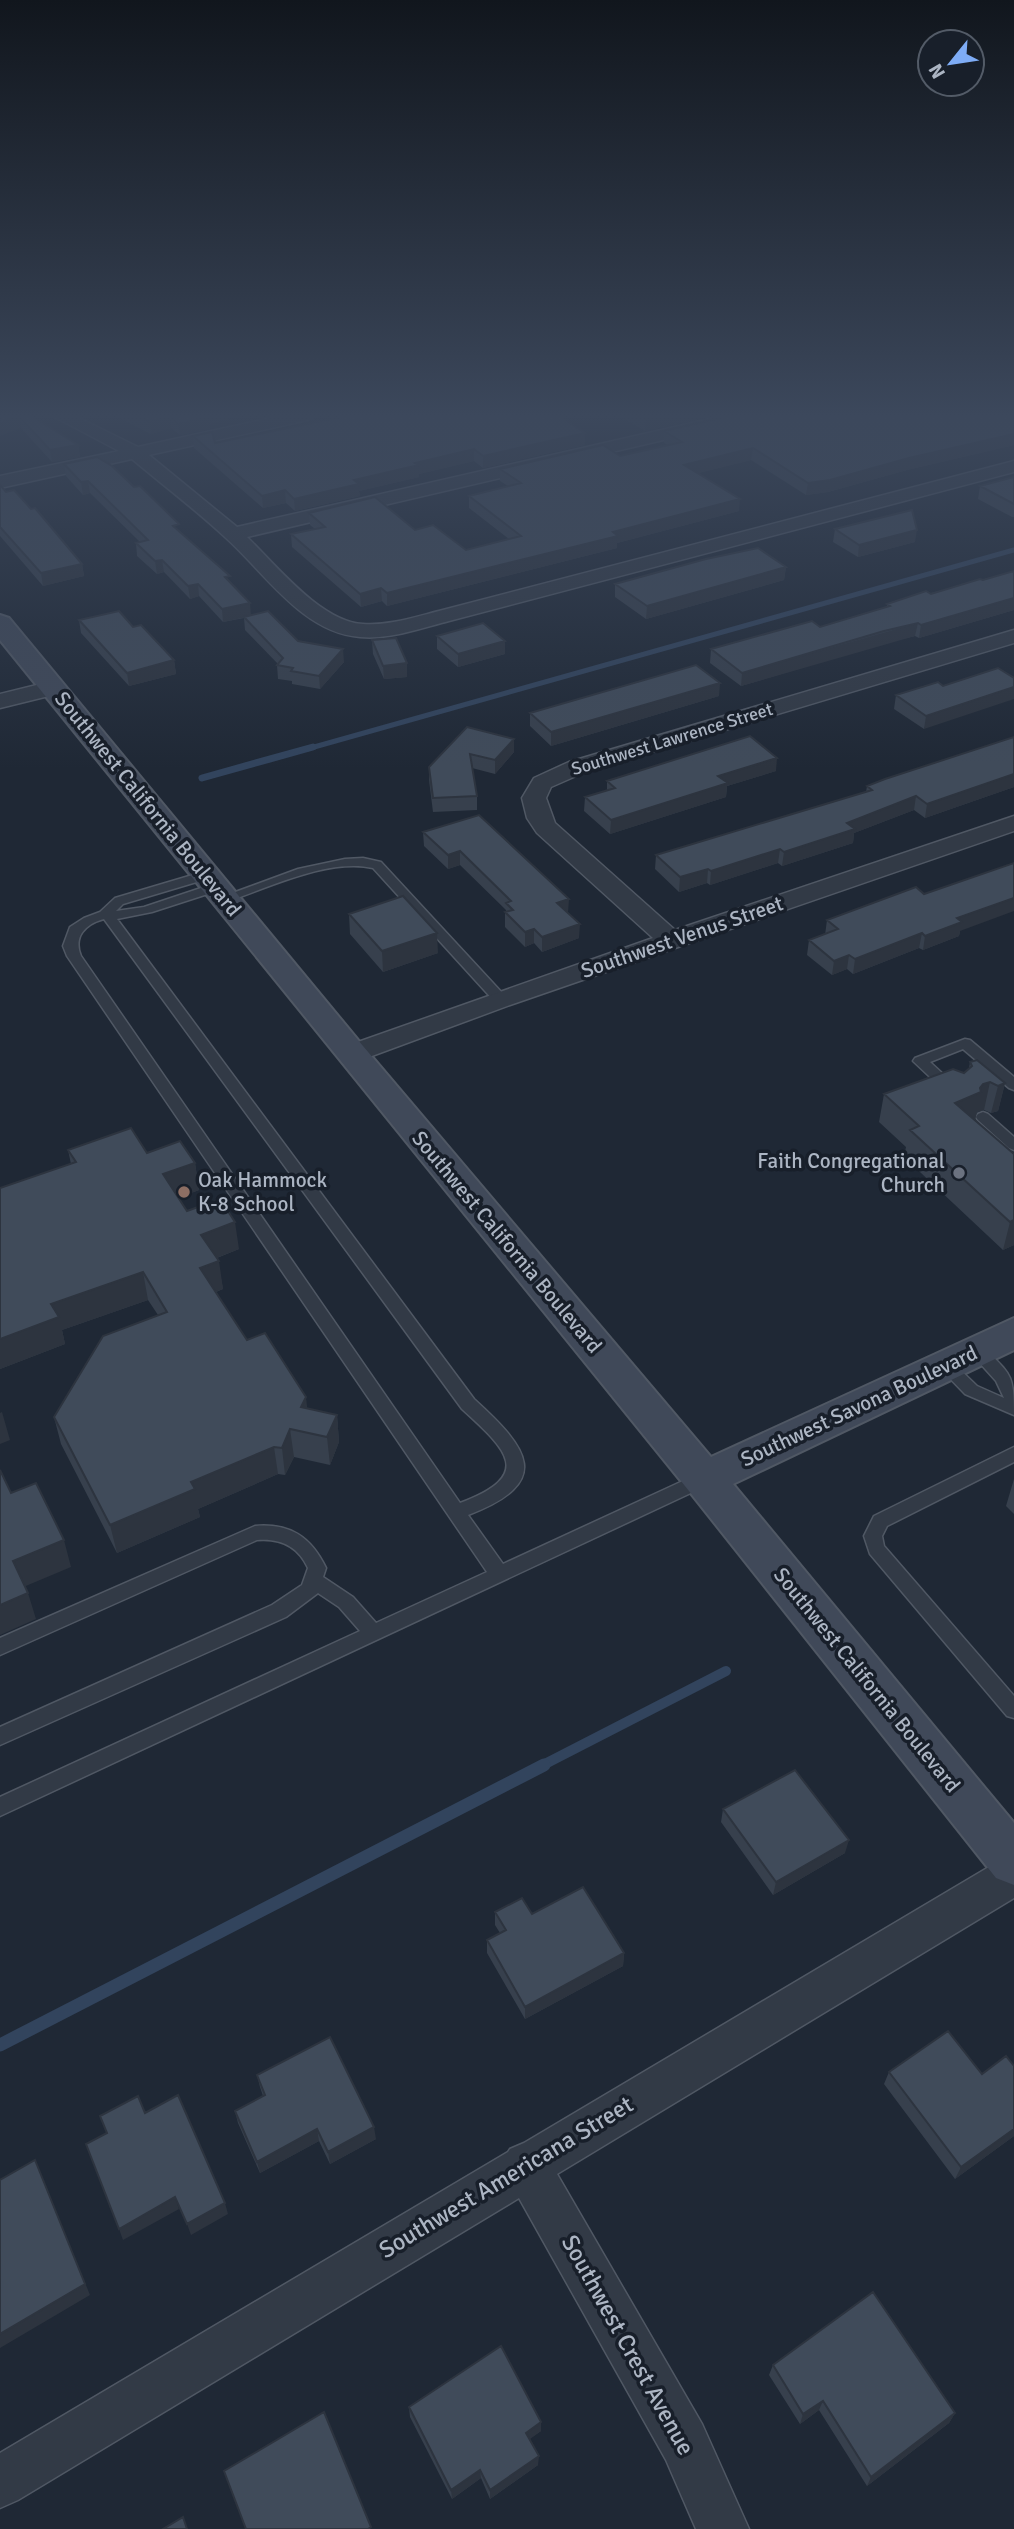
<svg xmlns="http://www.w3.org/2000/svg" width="1014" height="2529" viewBox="0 0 1014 2529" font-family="Signika,sans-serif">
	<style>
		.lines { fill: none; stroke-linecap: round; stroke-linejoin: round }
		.stream-far3 { stroke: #32445d; stroke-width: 5 }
		.stream-far2 { stroke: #32445d; stroke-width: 7 }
		.stream-far1 { stroke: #32445d; stroke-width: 10 }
		.stream { stroke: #32445d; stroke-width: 13 }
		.lane-casing { stroke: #505864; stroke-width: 3 }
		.street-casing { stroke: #505864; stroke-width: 3 }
		.secondary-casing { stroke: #505864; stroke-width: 4 }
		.lane { fill: #323a46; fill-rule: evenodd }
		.street { fill: #323a46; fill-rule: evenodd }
		.secondary { fill: #404959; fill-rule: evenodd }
		.wall { fill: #37404d }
		.shaded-wall { fill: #2d343f }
		.building { fill: #404b5a; stroke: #2d343f; stroke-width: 2 }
		.worship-dot { fill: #6b7280; stroke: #181f2a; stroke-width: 2.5 }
		.education-dot { fill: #8d6e63; stroke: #181f2a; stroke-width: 2.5 }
		.labels { text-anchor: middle; stroke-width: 7; stroke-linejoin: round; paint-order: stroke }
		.far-street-label { font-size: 18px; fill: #acb5c3; stroke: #181f2a }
		.street-label { font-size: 21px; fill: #acb5c3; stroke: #181f2a }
		.poi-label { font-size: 21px; fill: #acb5c3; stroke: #181f2a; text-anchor: end }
		.near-street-label { font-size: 24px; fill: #acb5c3; stroke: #181f2a }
	</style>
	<rect width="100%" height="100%" fill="#1f2835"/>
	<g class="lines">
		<path class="stream-far3" d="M307,749l707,-199"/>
		<path class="stream-far2" d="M202,778l111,-31"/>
		<path class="stream-far1" d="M541,1766l185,-95"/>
		<path class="stream" d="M0,2045l544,-280"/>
		<defs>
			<path id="lane" d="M363,858l18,4 124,134 2,3 -2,3h-10l-122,-134c-44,-10 -103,19 -144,33l-4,1 -6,-4 79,-29 47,-10z
				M206,871l6,4 -2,3 -87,26 -7,7 28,-4 72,-24 4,1v6l-68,22 -35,7 357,480c55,50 80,83 -6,116l35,49 195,-90 6,-2 6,2 3,5 -3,5 -710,332v-19l360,-166 -21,-24 -21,-14 -32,24 -286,128v-18l272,-122 30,-20 6,-17c-10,-22 -28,-30 -51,-28l-257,115v-17l255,-112c35,-3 56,11 71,42l-3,9 30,20 23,26 111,-51 -420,-616 -4,-10 7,-19 14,-9 16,-6 15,-14zM104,919l358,490c45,41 73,66 -2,94l-379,-547c-8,-19 4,-32 23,-37z
				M965,1039l5,1 44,37v13l-5,-2 -46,-39 -33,13 26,24 2,3 -2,3h-10l-33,-31 2,-3z
				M983,1112l5,2 26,23v13l-5,-2 -31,-28 -2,-3 2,-3z
				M976,1344l6,2c29,29 32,27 32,69l-49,-21 -28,-29 2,-4h12l26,25 27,12 -8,-17 -28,-31 2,-4z
				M1014,1447v15l-127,64 -5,10 2,10 130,150v22l-7,-2 -137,-162 -6,-18 10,-20z"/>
			<path id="street" d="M51,415h22l65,32 147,-32h32l-9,5 -159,35 88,72 490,-112h31l-9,5 -502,117c29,28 74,85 116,87 25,2 52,-7 76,-13l575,-150v11l-565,149c-28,7 -60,19 -89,16 -57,-4 -95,-64 -134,-99 -30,-28 -63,-53 -94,-79l-132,29v-12l119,-25z
				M1014,630v13l-429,129 -34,15 -5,11 9,25 120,107 339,-114v15l-504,174 -149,55 -10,3 -10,-3 -4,-6 4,-6 312,-110 -116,-105 -10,-15 -5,-20 12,-20 35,-16z
				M53,681l8,2 3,5 -3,5 -61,15v-14z
				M1014,1856v42l-457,276 145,250 47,105h-53l-30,-69 -147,-262 -501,302 -18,8v-55l508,-301 2,-3 14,-6 475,-282z"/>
			<path id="secondary" d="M0,615l9,3 354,428 348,411 303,-139v32l-281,134 281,339v62l-18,-7 -307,-387 -689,-851z"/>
		</defs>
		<use href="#lane" class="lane-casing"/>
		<use href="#street" class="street-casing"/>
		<use href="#secondary" class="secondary-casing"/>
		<use href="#lane" class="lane"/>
		<use href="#street" class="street"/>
		<use href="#secondary" class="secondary"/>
	</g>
	<path class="wall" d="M0,415h30l48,30 2,12 -28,5 -31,-34z
		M113,415h128l-31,9v5l-30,6 -9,-7 -20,6z
		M618,415h98l-71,16z
		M1014,415v30l-107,25 -79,22 -22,3 -55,-35 -53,13 41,38 -122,32v5l-230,58 -5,-5 -21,6 -69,-60 -1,-13 24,-5 -5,-4 -1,-12 106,17 51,20 43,-11 -40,-31v-12l39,-10 -8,-5v-12l120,-13 48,-11 -4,-2v-12z
		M585,433v12l-102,23 -9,-7 -55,13v3l-60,14 1,5 -65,15 -9,-8 -23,5 -69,-60 -1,-12 22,7z
		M64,464l115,67 51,51 21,33 47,26 46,21 -24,27 -28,-5v-3l-14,-2 -1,-14 1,-1 -33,-34 -1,-12 -21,4 -24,-26 -9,3 -26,-27 -7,2 -20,-18 -1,-13 4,-1 -50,-49 -7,2 -17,-19z
		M1014,477v40h-2l-34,-18 2,-13z
		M0,485l6,7 25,17 51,55 2,12 -41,10 -43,-50z
		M835,529l80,13 -57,15 -25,-15z
		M786,567l-2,13 -138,39 -31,-22v-13z
		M1014,571v39l-95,28 -4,-2 -33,8 -141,42 -31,-23 1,-14 109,-22 67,-20v-3l96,-24z
		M79,620l54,7 41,33 2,14 -47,12 -48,-53z
		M437,636l68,5v13l-47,13 -21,-18z
		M372,640l35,37 -23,2 -11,-25z
		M943,686l-19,43 -30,-20 2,-14z
		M719,696l-168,50 -21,-20v-13z
		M1014,737v50l-89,31 -11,-8 -60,23 -1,10 -71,23 -4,-3 -68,22 -3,-2 -28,9 -24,-23 1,-14 210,-63 1,-6z
		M514,739v13l-19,22 -23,-6 5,28v14l-44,2 -4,-32v-13z
		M776,771l-49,15 -1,11 -116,37 -26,-23 1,-14 22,-7v-9z
		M479,815l89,98 11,25 -37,14 -8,-9 -9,4 -20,-20v-15h1v-2l-46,-45 -12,4 -24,-23 -1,-14z
		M349,914l89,39 -55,19 -33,-38z
		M827,920l133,11 -1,5 -36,14 -4,-2 -66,26 -6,-5 -15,6 -25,-20 2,-15 16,-5z
		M970,1062l35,21 -7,28 -7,2 -7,-3 -7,2 -2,8 39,34v91l-11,5 -99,-93 2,-10 -27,-25 5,-28 80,-21 5,-5z
		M68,1150l79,3 48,10 4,27 -21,8 9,13 52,38 -22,9 6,31 -7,3 31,48 60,69 30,6 2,27 -9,23 -36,-8 -9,18 -7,-1 -80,35 2,8 -83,36 -56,-109 -7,-27 104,-102 -10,-15 -86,30 3,14 -65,25v-181l71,-24z
		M1014,1479v35l-8,-8z
		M723,1809l122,44 -72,42 -52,-73z
		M495,1912l37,2 92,39 -1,13 -98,53 -38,-66v-13l13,-7 -5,-8z
		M1014,2066v70l-59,43 -71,-95 5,-12 93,2z
		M257,2075l119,64 -46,25 -11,-23 -59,32 -22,-50 -3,-12 28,-15 -3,-9z
		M773,2365l182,48 -6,10 -82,63 -48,-76 -19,14 -31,-49z
		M409,2407l132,24 -12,8 9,26 -48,34 -9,-21 -29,21 -42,-82z"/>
	<path class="shaded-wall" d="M208,415h33l-31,9v5l-30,6 -2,-11z
		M666,415h50l-71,16 1,-12z
		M19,416l2,12 -21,8v-13z
		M170,416l1,12 -20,6 -1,-12z
		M585,433v12l-102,23v-12z
		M1014,434v11l-107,25 -79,22 -22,3 2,-12z
		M78,445l2,12 -28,5 -2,-12z
		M753,448l-2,12 -68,17 1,-12z
		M474,449v12l-55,13v3l-60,14 1,5 -65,15 -1,-12 60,-19 61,-17z
		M88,481l2,12 -7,2 -2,-13z
		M285,490l1,13 -23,5 -1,-12z
		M740,499l-1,12 -122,32v5l-230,58v-13z
		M917,530l-2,12 -57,15 1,-12z
		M162,560l2,12 -7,2 -2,-13z
		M82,564l2,12 -41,10 -2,-13z
		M786,567l-2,13 -138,39 1,-13z
		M198,584l1,12 -9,3 -2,-13z
		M381,588l1,13 -21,6 -1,-13z
		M1014,598v12l-95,28 2,-13z
		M250,603l1,13 -28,6 -1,-13z
		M918,623l-3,13 -174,50 1,-13z
		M505,641v13l-47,13v-13z
		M343,649l1,13 -24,27 -1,-13z
		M174,660l2,14 -47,12 -2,-13z
		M407,663v14l-23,2 -1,-13z
		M720,683l-1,13 -168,50v-14z
		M1014,687v12l-90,30 2,-13z
		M514,739v13l-19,22v-14z
		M777,758l-1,13 -49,15 -1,11 -116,37 1,-14 107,-44z
		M1014,774v13l-89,31 2,-14z
		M916,796l-2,14 -60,23 -1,10 -71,23 2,-14 63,-29z
		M780,849l-2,14 -68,22 1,-14z
		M460,851v14l-12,4v-14z
		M708,869l-1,14 -28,9 1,-15z
		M1014,898v13l-54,20 -1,5 -36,14 2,-14 32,-18z
		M569,899l-1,14 -11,-10z
		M580,924l-1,14 -37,14v-15z
		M534,929v14l-9,4v-15z
		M437,933l1,20 -55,19 -1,-21z
		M922,933l-3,15 -66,26 2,-15z
		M849,955l-2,14 -15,6 2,-14z
		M990,1082l-6,28 -7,2 -2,8 -20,-17 25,-15 3,-4z
		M1005,1083l-7,28 -7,2 7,-27z
		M195,1163l4,27 -32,12 -4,-28z
		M1014,1220v25l-11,5 7,-28z
		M235,1222l4,27 -33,13 -5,-27z
		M219,1261l4,28 -18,7 -5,-28z
		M143,1272l5,28 -86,30 3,14 -65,25v-30l51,-35z
		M306,1397l3,27 -8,-17z
		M2,1412l8,28 -10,4v-31z
		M337,1415l2,27 -9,23 -3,-28z
		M290,1429l4,28 -9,18 -3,-27z
		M274,1447l4,27 -80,35 2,8 -83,36 -7,-28 81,-43z
		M64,1540l7,27 -50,21 -8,-27z
		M28,1593l8,26 -36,16v-30z
		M849,1840l-4,13 -72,42 3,-13z
		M624,1953l-1,13 -98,53v-12z
		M374,2127l2,12 -46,25 -2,-12z
		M317,2129l2,12 -59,32 -3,-11z
		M1014,2129v7l-59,43 6,-12z
		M35,2160l55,135 -90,53v-14z
		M175,2197l4,12 -56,31 -4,-11z
		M225,2203l3,11 -37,21 -4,-11z
		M823,2401l-4,9 -19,14 3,-10z
		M955,2413l-6,10 -82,63 4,-9z
		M541,2422v9l-15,11v-9z
		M539,2456l-1,9 -48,34v-9z
		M480,2470l1,8 -29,21 -1,-9z"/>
	<path class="building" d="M0,415h30l48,30 -28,5 -31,-34 -19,7z
		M135,415h73l1,2 -31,7 -8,-8 -20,6z
		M351,415h207l27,18 -102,23 -9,-7 -59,14 4,2 -65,15 5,4 -65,15 -9,-9 -23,6 -69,-60 19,-4 3,11z
		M638,415h28l-20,4z
		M734,415h280v19l-105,24 -79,22 -22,3 -55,-35 -69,17 56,34 -127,33 5,4 -231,57 -6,-5 -21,6 -69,-60 34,-7 -16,-14 66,-16 40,33 18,-5 33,25 55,-14 -52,-40 52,-13 -21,-14 103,-24 17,11 62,-14 -18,-11z
		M97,457l15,9 22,21 6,-1 39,38 -6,2 57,50 -5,1 25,26 -28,6 -24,-25 -10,2 -26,-26 -7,1 -19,-18 12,-3 -60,-59 -7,1 -17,-18z
		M1014,477v27l-34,-18z
		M0,485l6,7 8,-2 17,19 4,-1 47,56 -41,9 -41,-46z
		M912,510l5,20 -58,15 -24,-16z
		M758,548l28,19 -139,39 -32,-22 91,-25z
		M1014,571v27l-93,27 -3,-2 -34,8 -142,42 -31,-24 101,-28 8,6 70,-21 -3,-2 39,-13 5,3 49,-15 3,1z
		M119,611l14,16 8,-2 33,35 -47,13 -48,-53z
		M268,611l30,30 45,8 -24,27 -28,-5 2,-3 -16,-3 6,-7 -39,-41z
		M483,623l22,18 -47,13 -21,-18z
		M396,638l11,25 -24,3 -11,-26z
		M696,665l24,18 -169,49 -21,-19z
		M998,668l16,10v9l-88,29 -30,-21 42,-13 5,4z
		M467,727l47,12 -19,21 -25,-6 7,42 -44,2 -4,-31z
		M750,736l27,22 -59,18 10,7 -117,37 -26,-23 30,-9 -8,-7z
		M1014,737v37l-87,30 -11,-8 -69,27 8,6 -71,23 -4,-3 -69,22 -3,-2 -28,8 -24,-22 216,-65 -5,-4 18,-7z
		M479,815l90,84 -12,4 23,21 -38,13 -8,-8 -9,3 -20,-20 8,-2 -7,-7 5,-2 -51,-50 -12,4 -25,-23z
		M1014,863v35l-57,20 5,4 -37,14 -3,-3 -67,26 -6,-4 -15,6 -25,-21 29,-11 -11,-9 89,-33 8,7z
		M403,896l34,37 -55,18 -33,-37z
		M977,1060l28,23 -7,3 -8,-4 -7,2 -3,4 1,4 -26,11 59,51v66l-4,2 -100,-92 9,-4 -35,-32 69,-25 11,4 8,-7 -2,-4z
		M131,1128l16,25 33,-12 15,22 -32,11 24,37 33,-12 15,23 -34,13 18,26 -19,7 47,72 18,-7 41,64 -5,10 36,8 -10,22 -37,-8 -8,19 -8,-1 -83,35 4,7 -85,36 -56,-108 49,-81 64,-24 -24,-40 -92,32 8,13 -59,22v-151l76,-26 -8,-12z
		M0,1470l11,23 25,-10 28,57 -51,21 15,32 -28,12z
		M795,1770l54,70 -73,42 -53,-73z
		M583,1887l41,66 -99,54 -38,-67 19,-10 -11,-18 27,-14 10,16z
		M948,2031l34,43 24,-18 8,10v63l-53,38 -72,-95z
		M330,2037l44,90 -46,25 -11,-23 -60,33 -22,-51 30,-16 -8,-20z
		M178,2095l47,108 -38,21 -12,-27 -56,32 -33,-85 21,-11 -7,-17 38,-20 7,17z
		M35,2160l50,124 -85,50v-154z
		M873,2292l82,121 -84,64 -48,-76 -20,13 -30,-49z
		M501,2346l40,76 -15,11 13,23 -49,34 -10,-20 -29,20 -42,-83z
		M324,2412l47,115 -3,2h-122l-22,-58z
		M183,2517l4,12h-24z"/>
	<linearGradient id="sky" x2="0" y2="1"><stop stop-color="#11161d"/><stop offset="0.54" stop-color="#3c485c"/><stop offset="1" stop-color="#3c485c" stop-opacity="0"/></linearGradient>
	<rect width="1014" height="769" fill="url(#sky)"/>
	<circle class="worship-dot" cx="959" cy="1173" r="7"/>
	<circle class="education-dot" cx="184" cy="1192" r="7"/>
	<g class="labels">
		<g class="far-street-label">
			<text transform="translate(672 739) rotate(-17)" y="6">Southwest Lawrence Street</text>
		</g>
		<g class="street-label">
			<text transform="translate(148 804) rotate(51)" y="7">Southwest California Boulevard</text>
			<text transform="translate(682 937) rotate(-19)" y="7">Southwest Venus Street</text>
			<text transform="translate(507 1242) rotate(50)" y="7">Southwest California Boulevard</text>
			<text transform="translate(859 1406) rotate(-25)" y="7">Southwest Savona Boulevard</text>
			<text transform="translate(867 1680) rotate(51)" y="7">Southwest California Boulevard</text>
		</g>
		<g class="poi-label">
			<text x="945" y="1168">Faith Congregational<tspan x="945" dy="24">Church</tspan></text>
			<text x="198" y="1187" text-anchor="start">Oak Hammock<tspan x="198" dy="24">K-8 School</tspan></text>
		</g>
		<g class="near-street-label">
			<text transform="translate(506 2177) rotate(-31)" y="8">Southwest Americana Street</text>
			<text transform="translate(628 2345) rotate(61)" y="8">Southwest Crest Avenue</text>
		</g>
	</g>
	<g transform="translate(951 63) rotate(240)"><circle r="33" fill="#181f2a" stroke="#535b67" stroke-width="2"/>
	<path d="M0-5L12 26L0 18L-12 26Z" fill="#7eacf6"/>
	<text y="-10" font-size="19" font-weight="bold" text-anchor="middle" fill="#acb5c3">N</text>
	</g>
</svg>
